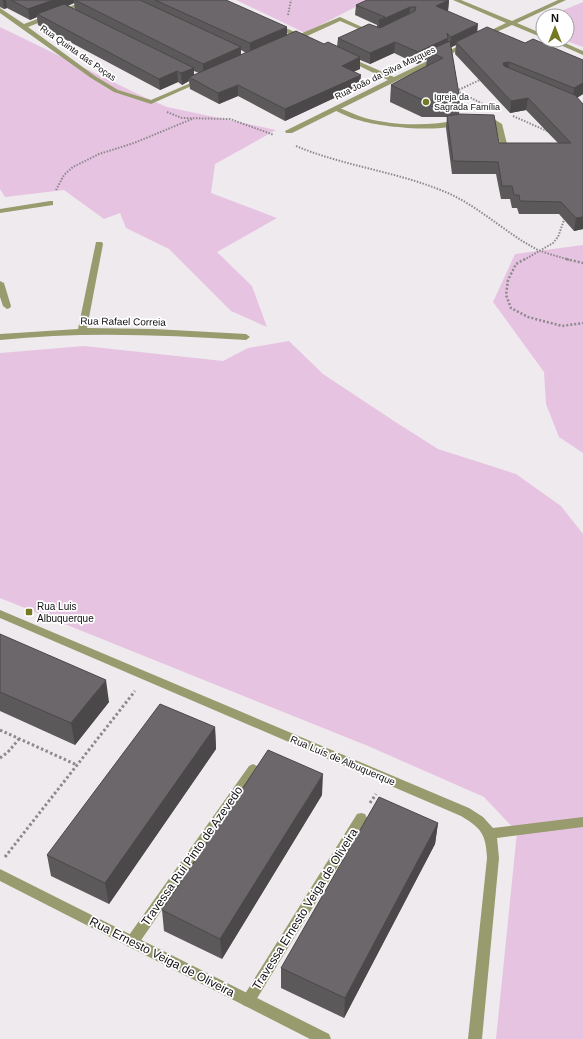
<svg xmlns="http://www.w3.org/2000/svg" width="583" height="1039" viewBox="0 0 583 1039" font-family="Helvetica,sans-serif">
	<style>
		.green { fill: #e7c3e2 }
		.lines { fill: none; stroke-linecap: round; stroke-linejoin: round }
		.path-far2 { stroke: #8d898c; stroke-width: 2; stroke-dasharray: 1.5 1.5; stroke-linecap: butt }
		.path-far1 { stroke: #8d898c; stroke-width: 2.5; stroke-dasharray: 2 2; stroke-linecap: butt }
		.path { stroke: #8d898c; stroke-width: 3; stroke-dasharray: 2.5 2.5; stroke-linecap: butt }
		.lane { fill: #979b6e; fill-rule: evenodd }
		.street { fill: #979b6e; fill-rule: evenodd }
		.wall { fill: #5c595b; fill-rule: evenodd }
		.shaded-wall { fill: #4b484a }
		.building { fill: #6b676a; stroke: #4b484a }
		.poi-dot { fill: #757922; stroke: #fff; stroke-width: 1.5 }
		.labels { text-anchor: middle; stroke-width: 3.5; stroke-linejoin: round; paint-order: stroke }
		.far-street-label { font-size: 9px; fill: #121012; stroke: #fff }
		.far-poi-label { font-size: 9px; fill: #121012; stroke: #fff; text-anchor: start }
		.street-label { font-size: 10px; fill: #121012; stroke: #fff }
		.poi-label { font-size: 10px; fill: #121012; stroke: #fff; text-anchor: start }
		.near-street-label { font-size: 12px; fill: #121012; stroke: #fff }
	</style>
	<rect width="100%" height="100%" fill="#efeaee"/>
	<path class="green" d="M236,0h133l-64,33z
		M583,2v45l-19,-7h3v-24h-18z
		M0,27l146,71 21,9 109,23 -61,34 -4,29 66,25 -60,34 35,34 15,41 -36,-16 -62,-62 -43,-21 -6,-15 -16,6 -40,-29 -59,7 -5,-8z
		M583,245v208l-24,-16 -13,-33 -2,-32 -51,-70 22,-48z
		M289,341l34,33 74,49 41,26 78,25 45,32 22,28v505h-87l21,-207 -33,-35 -116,-51 -368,-148v-245l84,-7 139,15 25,-13z"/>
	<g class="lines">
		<path class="path-far2" d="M288,15l3,-15
			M456,91l26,-12
			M457,91l26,13
			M167,112l15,6 48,1 44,16
			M513,116l34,15
			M296,146c50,21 105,26 154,48 32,15 57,40 88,56 10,4 22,7 32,10
			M56,190l8,-15 9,-8 26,-13 35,-11 58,-24
			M524,260l29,-17 5,-6 7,-20"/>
		<path class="path-far1" d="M525,259l-9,5 -8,16 -2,15 5,13 17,9 34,9 21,-3
			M566,259l17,4"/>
		<path class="path" d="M0,730l77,35
			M0,758l8,-6 11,-13
			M370,803l6,-9
			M5,857l130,-166"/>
		<path class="lane" d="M336,107c10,3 19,8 29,11 29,8 65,8 94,2l4,2c-15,12 -82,5 -101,-1 -10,-2 -19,-7 -28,-11l-2,-1z
			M480,118l14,1 8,5 5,20h10v4h-16l-5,-21 -7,-4 -9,-1z
			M253,764l4,2 2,3 -2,3 -120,174 -5,2 -5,-2 -2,-4 2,-4 122,-172z
			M361,813l4,1 2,4 -2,4 -112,183 -5,2 -5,-2 -2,-4 2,-4 114,-183z"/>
		<path class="street" d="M87,0h9l-68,27 67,49 23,14 33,10 49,-21 5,1 -54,24 -37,-12 -23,-14 -91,-65v-5l24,16z
			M453,0h8l51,21 46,-21h8l-49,23 26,11v4l-31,-13 -27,12h-4v-2l25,-12z
			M340,17l35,16 -5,1 -30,-13 -35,16v2h-5l-7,3 -3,-2 5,-3 -24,-12 5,-1 24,10z
			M549,40h9l25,11v4z
			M467,42l3,2 -1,1 -177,88h-6l-1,-2 103,-51 -41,-20v-2h4l43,19z
			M50,201h3v4l-53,8v-4z
			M96,242h6l1,2 -16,84 67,1 92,5 4,3 -4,3c-82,-5 -164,-9 -246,0v-6l78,-5z
			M0,281l4,2 7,23 -1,2 -3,1 -4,-3 -3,-9z
			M0,610l469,198 14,9 10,11 90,-11v10l-86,11 2,20 -17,181h-14l19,-181c-1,-24 -6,-30 -26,-42l-461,-198z
			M0,869l329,165 2,5h-21l-310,-158z"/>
	</g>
	<path class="wall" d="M0,0h226l61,35 50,12 1,-9 39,-11v-2l-22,-10 1,-10 93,-5 -1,11 29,20 48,12 58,17v34l-6,4 6,6v125l-9,2 -15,-17h-40l-2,-6h-5l-2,-9h-9l-5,-25h-44l-6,-46 1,-11h-25l-32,-15 1,-17 35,-19 1,-7 -10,5 -23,-11 -24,11 -10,-4v9l-6,2 6,15 -75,35 -47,-25 -19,8 -29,-15 -1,-8 -7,4 -4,-3 -18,8 -122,-65 -1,-8 -7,3 -23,-12 -3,1 -4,-2zM74,3l1,6 -7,-3zM456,45l-1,9 55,59 16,-3 32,33h-59l-40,-29 1,-14 -9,-53zM241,50l5,3 -5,2zM194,71l5,2 -5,2z
		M0,634l109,68 -34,43 -75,-34z
		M215,727l1,22 -107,155 -58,-28 -4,-21z
		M322,795l-100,164 -58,-28 -2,-21z
		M438,823l-3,21 -91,174 -63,-30v-20z"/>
	<path class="shaded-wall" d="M3,0h3l1,8 -3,1z
		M53,0h21v3l-33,13 -4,-2v3l-7,3 -2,-11z
		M449,0l-1,11 -12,-5z
		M410,7l-1,11 -30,14v-11z
		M478,24l-1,11 -21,7v3l-6,3 1,-11z
		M287,27v11l-37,16v-11z
		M448,38l-1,11 -20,2v8l-10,5 1,-12z
		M395,42l-1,11 -24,11v-11z
		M241,47v11l-38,17v-11z
		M360,57v12l-18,8v-11z
		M509,62l-1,12 -6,1 1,-12z
		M194,68v11l-5,-2v4l-7,4 -1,-12z
		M177,71l1,11 -18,8 -1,-11z
		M361,75l-1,11 -75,35v-12z
		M583,83v11l-10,6 1,-12z
		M238,85v11l-19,8 -1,-11z
		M528,98l-2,12 -16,3 1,-12z
		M583,217v12l-9,2 2,-13z
		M106,680l3,22 -34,43 -4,-22z
		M215,727l1,22 -107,155 -4,-21z
		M323,774l-1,21 -100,164 -2,-20z
		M438,823l-3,21 -91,174 1,-20z"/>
	<path class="building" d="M11,0h42l-25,9z
		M75,0h65l101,47 -38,17z
		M155,0h71l61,27 -37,16z
		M367,0h82l-13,6 42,18 -27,13 -4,-4 1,5 -30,14 -23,-10 -25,11 -32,-15 31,-14 11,4 35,-17 1,-4h-6l-31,14h-1l7,-4 -29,-12z
		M64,4l130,64 -13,5 -4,-2 -18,8 -122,-65z
		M487,27l38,16 8,-4 50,21v23l-9,5 -65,-26 -6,1 1,3 71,29 8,9v113l-7,1 -15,-16 -41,-1 -1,-6h-5l-2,-9h-10l-4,-24 -45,-1 -6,-45 12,-2 35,1 5,28h72l-43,-45 -17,3 -55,-59z
		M296,31l28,13 4,-2 32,15 -18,9 19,9 -76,34 -47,-24 -20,8 -29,-16z
		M450,41l10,59h-37l-32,-15 24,-13 28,-14 -16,-7z
		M0,634l106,46 -35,43 -71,-31z
		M160,704l55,23 -110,156 -58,-28z
		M268,750l55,24 -103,165 -58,-29z
		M379,797l59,26 -93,175 -64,-30z"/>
	<g class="poi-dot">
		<circle cx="426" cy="102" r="4"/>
		<rect x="25" y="608" width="8" height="8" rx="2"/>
	</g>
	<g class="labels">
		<g class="far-street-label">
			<text transform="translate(78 53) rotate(35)" y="3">Rua Quinta das Poças</text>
			<text transform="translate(385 73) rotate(-26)" y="3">Rua João da Silva Marques</text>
		</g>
		<g class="far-poi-label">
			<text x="434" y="100">Igreja da<tspan x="434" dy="10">Sagrada Família</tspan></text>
		</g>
		<g class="street-label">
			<text transform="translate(123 321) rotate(1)" y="4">Rua Rafael Correia</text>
			<text transform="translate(343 760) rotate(23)" y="4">Rua Luís de Albuquerque</text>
		</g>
		<g class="poi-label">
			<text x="37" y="610">Rua Luis<tspan x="37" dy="12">Albuquerque</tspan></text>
		</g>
		<g class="near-street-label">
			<text transform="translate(192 856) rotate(-55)" y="4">Travessa Rui Pinto de Azevedo</text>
			<text transform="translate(305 909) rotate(-58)" y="4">Travessa Ernesto Veiga de Oliveira</text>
			<text transform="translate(162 957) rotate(27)" y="4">Rua Ernesto Veiga de Oliveira</text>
		</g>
	</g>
	<g transform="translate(555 28)"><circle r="19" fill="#ffffff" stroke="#a09fa0"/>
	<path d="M0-3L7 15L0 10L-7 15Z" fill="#757922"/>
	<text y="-6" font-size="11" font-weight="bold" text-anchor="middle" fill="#121012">N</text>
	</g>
</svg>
